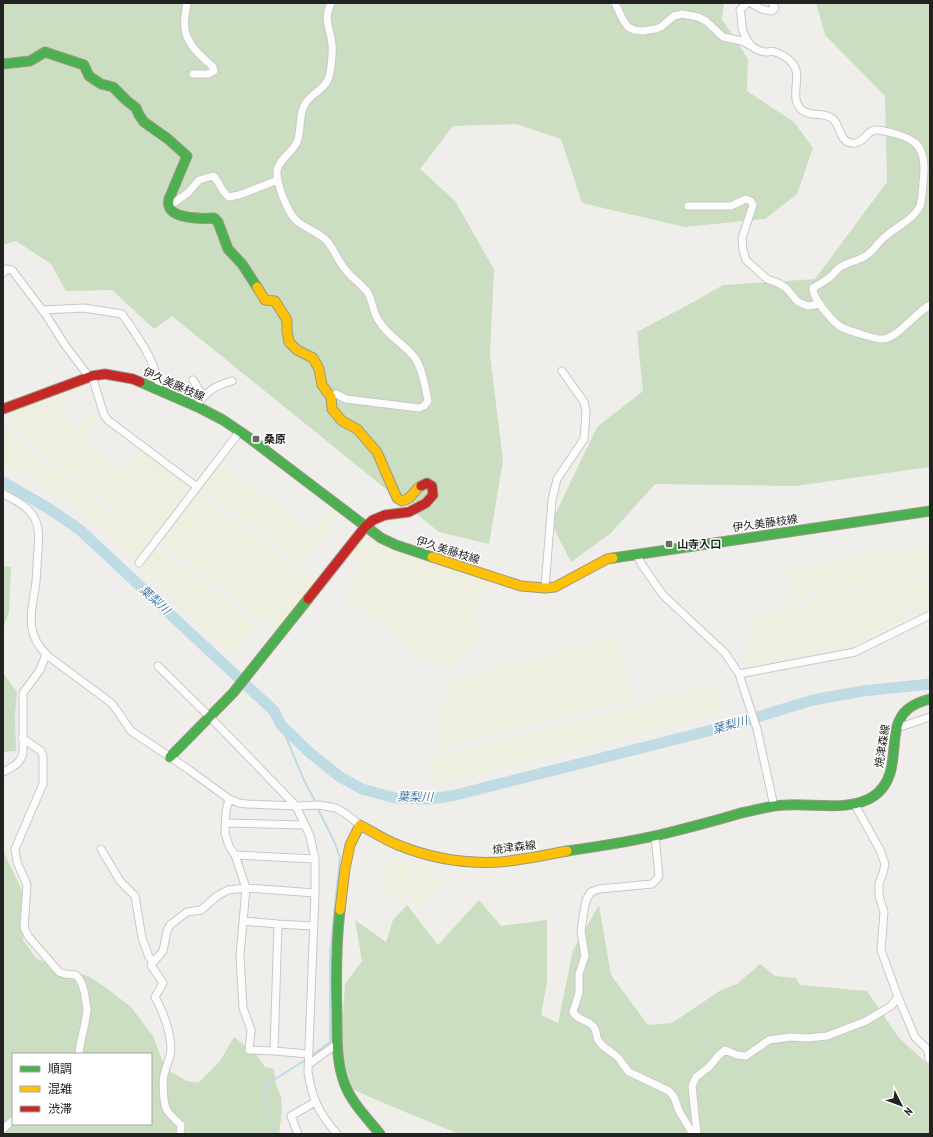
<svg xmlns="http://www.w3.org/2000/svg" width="933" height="1137" viewBox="0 0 933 1137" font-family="'PT Sans Narrow','Noto Sans JP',sans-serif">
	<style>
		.farmland { fill: #efefdf }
		.forest { fill: #cbdec1; fill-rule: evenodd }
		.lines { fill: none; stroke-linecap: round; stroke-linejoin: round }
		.stream { stroke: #bfdbe3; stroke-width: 2 }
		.river { stroke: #bfdbe3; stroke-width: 11 }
		.street-casing { stroke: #c9c8c7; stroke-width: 9 }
		.fast-casing { stroke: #999a82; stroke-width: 11 }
		.slow-casing { stroke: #999a82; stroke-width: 11 }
		.jam-casing { stroke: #999a82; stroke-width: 11 }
		.street { stroke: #fdfcfc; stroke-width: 7 }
		.fast { stroke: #4caf50; stroke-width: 9 }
		.slow { stroke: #ffc107; stroke-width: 9 }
		.jam { stroke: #c62828; stroke-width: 9 }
		.poi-dot { fill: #6a6968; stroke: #fff; stroke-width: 1.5 }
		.labels { text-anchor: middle; stroke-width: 3; stroke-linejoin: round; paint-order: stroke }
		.street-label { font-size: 11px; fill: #222; stroke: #fff }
		.poi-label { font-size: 11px; font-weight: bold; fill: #222; stroke: #fff; text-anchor: start }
		.water-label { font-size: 12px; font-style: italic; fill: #4a7aab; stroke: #fff }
	</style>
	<rect width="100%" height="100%" fill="#f0eeeb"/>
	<path class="farmland" d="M66,392l-1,23 4,3 -1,7 11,3 16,-19 1,7 -3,14 -9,12 40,31 17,-22 50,37 -38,51 -134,-104 -5,-8 -5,-12 2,-3z
		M3,420l6,12 5,6 135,104 -14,18 -43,-39 -55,-41 -34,-18z
		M220,461l91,70 20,-25 10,8 -40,51 -101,-79z
		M197,492l118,90 -38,49 -118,-90z
		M363,535l22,13 107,35 -21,29 15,13 -34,41 -10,-8 -8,9 -90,-71 19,-26 -17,-14z
		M154,546l102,78 -25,32 -91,-90z
		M930,546v29l-25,2 -33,7 -2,-30z
		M867,554l1,30 -53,12 -5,-30z
		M806,567l6,29 -30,8 9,-16 -4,-18z
		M930,579v29l-19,9 -8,-37z
		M899,580l8,38 -44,23 -5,-52z
		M854,590l7,51 -51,12 -4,-50z
		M802,604l6,50 -62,11 -2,-10 10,-21 -3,-18z
		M616,637l16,63 -183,47 -13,2 12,-67z
		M714,685l8,28 -252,64 -27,6 -13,1 4,-27z
		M386,859l26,6 -5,12v17l-19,3 -7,-12z
		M417,864l12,1 14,17 -25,30 -7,-12v-24z"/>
	<path class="forest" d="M3,3h721l-2,16 26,40 -1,32 47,31 19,26 -16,46 -32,25 -80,8 -103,-24 -21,-64 -45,-15 -63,2 -33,43 35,32 39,68 -4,86 13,105 -14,84 -50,-12 -267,-216 -18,13 -42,-39 -46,1 -15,-27 -35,-23 -13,4z
		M816,3h114v464l-135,19 -140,-2 -44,49 -40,29 -20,-39 46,-96 46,-36 -6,-59 60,-32 26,-15 92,-6 72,-97 -2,-86 -60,-61z
		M3,566l8,1 -2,46 -6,15z
		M3,673l14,19 -2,23 1,36 -13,1z
		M3,851l20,41v48l13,18 23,11 29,7 17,11 26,20 22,29 11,29 9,8 14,8 11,2 22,-22 14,-24 22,17 9,13 9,2 2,16 5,11 1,15 -3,23h-276zM13,1054h138v70h-138z
		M479,900l22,26 46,-6v62l-6,33 17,8 15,-73 26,-45 12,70 37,50 24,-2 49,-33 16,-6 23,-20 15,12 21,2 4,7 67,6 32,47 31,28v68h-471l-73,-30 -34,-15 -11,-40 4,-65 17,-23 -7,-41 31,22 7,-22 14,-15 31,40z"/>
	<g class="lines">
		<path class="stream" d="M281,725l22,53 13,25
			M311,1056l19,-14v-89l10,-96 -6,-16 -17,-34
			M276,1134l-8,-20 -3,-18 4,-13 38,-24"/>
		<path class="river" d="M3,482l45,26 32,22 194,181 7,14 28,27 31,25 22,12 33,9 33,1 24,-3 276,-70 85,-26 50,-9 67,-7"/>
		<defs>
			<path id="street" d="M187,3c-1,8 -4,18 -2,26 2,16 17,28 28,38l1,4 -6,3h-15
				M615,3l8,17 5,7 6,3 9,1 12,-2 6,-2 13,-11 8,-2 16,3 8,4 17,16 19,4 7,4
				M747,3l-7,7c2,7 1,15 3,21 4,12 11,20 23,21 3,0 7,-1 9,0 6,2 14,7 18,12 10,13 -5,34 9,46 9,8 22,1 31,9 8,8 7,26 22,24 9,-1 10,-9 17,-12 5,-3 15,1 21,2 21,6 30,11 31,34 0,6 -2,34 -4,39 -7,14 -23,20 -34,30 -7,5 -12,14 -19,19 -8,6 -20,7 -28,13 -3,2 -5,6 -8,8 -5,5 -12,8 -18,12 -1,10 19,33 28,39 6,3 36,13 42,12 15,-1 33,-27 47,-34
				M751,3c7,5 13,8 21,8l3,-3 -3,-5
				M169,206l19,-13 11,-13 14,-4c7,6 8,16 16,21l10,-2 39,-15
				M688,206h43l15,-7 5,2 2,4 -11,33 1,12 3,10 21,19 11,4 8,5 12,14 10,4 12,-2
				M3,273l4,-4 5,1 34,45 19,30 25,33
				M43,310l41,-2 38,6c15,22 36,49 37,77
				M92,376l12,39 5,6 88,66
				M193,380l10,16
				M331,397l5,-3 10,5 73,9 5,-2 4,-5c-3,-14 -5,-31 -13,-43 -10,-14 -28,-22 -36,-37 -6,-8 -6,-19 -11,-28 -5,-8 -17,-15 -23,-24 -7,-8 -11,-20 -18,-28 -8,-9 -21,-12 -30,-20 -9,-7 -21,-38 -20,-50 1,-11 16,-19 20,-29 5,-12 1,-27 8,-38 6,-11 20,-14 24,-27 2,-7 4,-26 3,-33 -2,-17 -9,-24 -1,-41
				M195,406c14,-15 16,-19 37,-25
				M3,494c10,5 21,10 28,19 9,11 8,24 7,38 -1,10 -1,20 -2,31 -4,30 -13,50 12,74l62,46 6,7 15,22 57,38 41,30 10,4 8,1 49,2 23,-1 17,3 10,6 14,11
				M636,554l6,11 21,30 62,58 14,21 18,55 17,77
				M139,563l101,-132
				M545,588l7,-88 5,-21 27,-40 2,-27 -2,-10 -22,-31
				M158,666l52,51 86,89 14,30 5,23v34l-7,179c4,27 11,41 29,62
				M739,674l116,-22 75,-37
				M897,724l6,2 27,-9
				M22,738l19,13 2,5v28l-28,65 2,13 10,23 -3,42 4,9 31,36 6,2 11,1c6,6 7,12 9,20 0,4 1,8 2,13 0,13 -7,31 -8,46
				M3,772c9,-5 16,-7 20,-18v-61l17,-23 6,-16
				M229,799l-3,12 -1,22 4,13 6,9 11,33 -6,68 3,52 8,22 -2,20 25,1 35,3
				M854,803l26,47 5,14 -2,9 -4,11v12l5,16 -3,38 17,47 17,40 13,13 1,9h1
				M226,823l78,2
				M655,836l4,40 -3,4 -4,4 -53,5 -8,3 -4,6 -2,7 -4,26 4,25 -6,18v19l-6,19c5,9 14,7 20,14 4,4 3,10 5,14 5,9 16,12 22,20 3,4 5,8 9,12l40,19 5,6 5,14 12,20 3,3
				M101,849l19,32 15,15 7,42 7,19 4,4
				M235,855l80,4
				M243,921l35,3 35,2
				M274,1051l4,-127
				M309,1064l28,-20
				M3,1129l10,-9
				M180,1134l1,-9c-5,-5 -13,-11 -15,-17 -3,-8 -4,-28 -1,-37 1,-5 4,-10 5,-15 4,-16 -7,-45 -15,-59l8,-14 -12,-18 12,-14 4,-20 3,-6 17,-13 14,-2 16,-14 11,-6 18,-2 69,5
				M298,1134l-7,-18 24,-14
				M697,1134l-5,-48 4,-9 13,-10 9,-11 7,-6 12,5 9,1 23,-16 21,-3 17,1 20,-2 39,-15 25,-15 7,-9"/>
			<path id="fast" d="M3,64l27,-3 15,-9 39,13 5,11 12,8 12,3 13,13 10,8 3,7 5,7 24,17 19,17 -18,43c0,2 -1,4 0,7 3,13 35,13 45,12l4,4 10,27 14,15 15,23
				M140,382l60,26 23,12 25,17 133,101 15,7 36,12
				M613,558l317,-47
				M170,757l63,-64 75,-94
				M567,851c35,-5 70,-10 104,-19 24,-6 47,-12 70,-19 15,-3 30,-8 45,-8 27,-2 65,7 88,-9 32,-23 9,-67 34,-87 6,-5 14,-8 22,-10
				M340,910c-4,34 -4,68 -3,103 0,24 -1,49 8,72 7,18 23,34 35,49"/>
			<path id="slow" d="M257,287l8,13 10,1 12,19v11l2,11 8,8 16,8 6,11 3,16 9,12 1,12 10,12 15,8 20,23 20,46 5,3 7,-3 9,-10 3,-2
				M432,557l89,29 24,2 10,-1 52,-28 6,-1
				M340,910l5,-41 5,-24 10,-20c13,7 25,15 38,20 32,13 68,19 102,17 23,-2 45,-7 67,-11"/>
			<path id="jam" d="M3,409l89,-33 13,-2 28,5 7,3
				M308,599l57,-72 8,-7 12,-5 24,-3 17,-9 7,-8 -1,-9 -5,-3 -6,3"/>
		</defs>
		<use href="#street" class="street-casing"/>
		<use href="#fast" class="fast-casing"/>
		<use href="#slow" class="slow-casing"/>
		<use href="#jam" class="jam-casing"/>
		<use href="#street" class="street"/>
		<use href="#fast" class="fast"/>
		<use href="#slow" class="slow"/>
		<use href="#jam" class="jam"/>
	</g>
	<g class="poi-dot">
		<rect x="252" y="435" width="8" height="8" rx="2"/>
		<rect x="665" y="540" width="8" height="8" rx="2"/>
	</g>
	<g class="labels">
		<g class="street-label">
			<text transform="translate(174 384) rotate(24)" y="4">伊久美藤枝線</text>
			<text transform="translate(765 523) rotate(-8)" y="4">伊久美藤枝線</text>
			<text transform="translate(448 550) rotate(18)" y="4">伊久美藤枝線</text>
			<text transform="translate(882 746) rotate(-81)" y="4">焼津森線</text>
			<text transform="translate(514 847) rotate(-7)" y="4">焼津森線</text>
		</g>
		<g class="poi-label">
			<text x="264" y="443">桑原</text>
			<text x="677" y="548">山寺入口</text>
		</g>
		<g class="water-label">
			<text transform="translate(155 600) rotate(43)" y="4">葉梨川</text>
			<text transform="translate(730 725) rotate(-16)" y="4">葉梨川</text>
			<text transform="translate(415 797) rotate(1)" y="4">葉梨川</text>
		</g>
	</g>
	<rect width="933" height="1137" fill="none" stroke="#222222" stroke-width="8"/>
	<rect x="12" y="1053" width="140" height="72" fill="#ffffff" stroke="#a7a7a7"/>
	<rect x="20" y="1066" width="20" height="6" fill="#4caf50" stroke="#a7a7a7"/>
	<text x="48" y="1073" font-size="12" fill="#222222">順調</text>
	<rect x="20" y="1086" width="20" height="6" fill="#ffc107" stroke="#a7a7a7"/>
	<text x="48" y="1093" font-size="12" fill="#222222">混雑</text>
	<rect x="20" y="1106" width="20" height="6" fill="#c62828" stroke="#a7a7a7"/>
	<text x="48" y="1113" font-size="12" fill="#222222">渋滞</text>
	<g transform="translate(901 1105) rotate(132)" stroke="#ffffff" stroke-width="3" paint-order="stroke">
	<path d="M0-3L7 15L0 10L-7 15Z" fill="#222222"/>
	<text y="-6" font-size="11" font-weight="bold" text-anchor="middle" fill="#222222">N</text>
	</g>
</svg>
